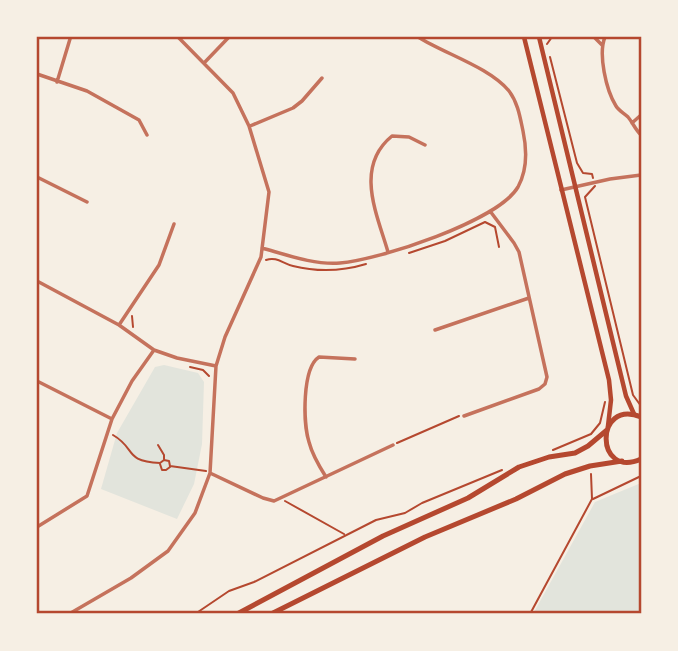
<svg xmlns="http://www.w3.org/2000/svg" width="678" height="651" viewBox="0 0 678 651" font-family="Signika,sans-serif">
	<style>
		.green { fill: #e2e4dc }
		.lines { fill: none; stroke-linecap: round; stroke-linejoin: round }
		.path { stroke: #b5482f; stroke-width: 2 }
		.minor { stroke: #c5725c; stroke-width: 3.5 }
		.tertiary { stroke: #c5725c; stroke-width: 3.5 }
		.secondary { stroke: #b5482f; stroke-width: 4.5 }
		.primary { stroke: #b5482f; stroke-width: 5 }
		.neatline { fill: none; stroke: #b5482f; stroke-width: 2.5 }
	</style>
	<rect width="100%" height="100%" fill="#f6efe4"/>
	<path class="green" d="M164,365l34,8 6,9 -2,62 -8,40 -17,35 -76,-30 16,-56 38,-66z
		M641,483v131h-108l62,-112z"/>
	<g class="lines">
		<path class="path" d="M547,44l5,-7
			M550,57l27,106 6,10 9,1 1,4
			M595,186l-10,11 48,198 8,11
			M409,253l36,-12 40,-19 10,5 4,20
			M266,260c11,-4 17,4 27,6 24,6 50,5 73,-2
			M132,316l1,11
			M190,367l13,3 6,6
			M113,435c24,14 10,26 47,28l4,-3 5,1 1,5 36,5
			M397,443l62,-27
			M158,445l6,10v4
			M553,450l38,-16 9,-11 5,-21
			M160,464l2,6h4l4,-3
			M593,499l48,-23
			M285,501l59,33
			M195,614l34,-23 25,-9 122,-62 29,-7 17,-10 80,-33
			M530,614l62,-115 -1,-25"/>
		<path class="minor" d="M594,37l8,8
			M605,37c-7,17 1,53 11,69 3,5 8,7 12,11 5,6 7,12 13,18
			M205,62l24,-25
			M37,74l50,17 52,29 8,15
			M57,82l13,-43
			M632,123l9,-8
			M250,126l43,-18 9,-7 20,-23
			M37,177l50,25
			M262,248c25,7 52,17 78,15 39,-3 158,-42 178,-76 10,-18 9,-37 5,-56 -3,-14 -5,-28 -14,-40 -20,-24 -64,-37 -91,-54
			M388,252c-11,-38 -34,-85 4,-116l17,1 16,8
			M37,281l82,44 35,25 23,8 39,8
			M119,325l40,-60 15,-41
			M435,330l94,-32
			M37,381l75,38
			M464,416l75,-27 6,-5 2,-7 -28,-125 -5,-9 -24,-32
			M210,473l53,25 11,3 119,-56
			M326,477c-7,-11 -14,-23 -17,-35 -6,-19 -7,-74 10,-85l36,2
			M37,527l50,-31 25,-77 20,-38 22,-31
			M69,614l62,-36 37,-27 27,-38 15,-40 6,-107 9,-29 36,-80 8,-65 -20,-66 -16,-33 -55,-56"/>
		<path class="tertiary" d="M561,190l49,-11 31,-4"/>
		<path class="secondary" d="M524,37l85,343 2,20 -3,26
			M539,37l87,359 8,18"/>
		<path class="primary" d="M641,417c-47,-19 -46,63 0,42
			M237,614l146,-78 85,-38 51,-31 30,-10 26,-4 13,-7 19,-16
			M271,614l154,-77 91,-38 49,-25 25,-8 32,-5"/>
	</g>
	<rect width="678" height="651" fill="none" stroke="#f6efe4" stroke-width="77"/>
	<rect x="38" y="38" width="602" height="574" class="neatline"/>
</svg>
